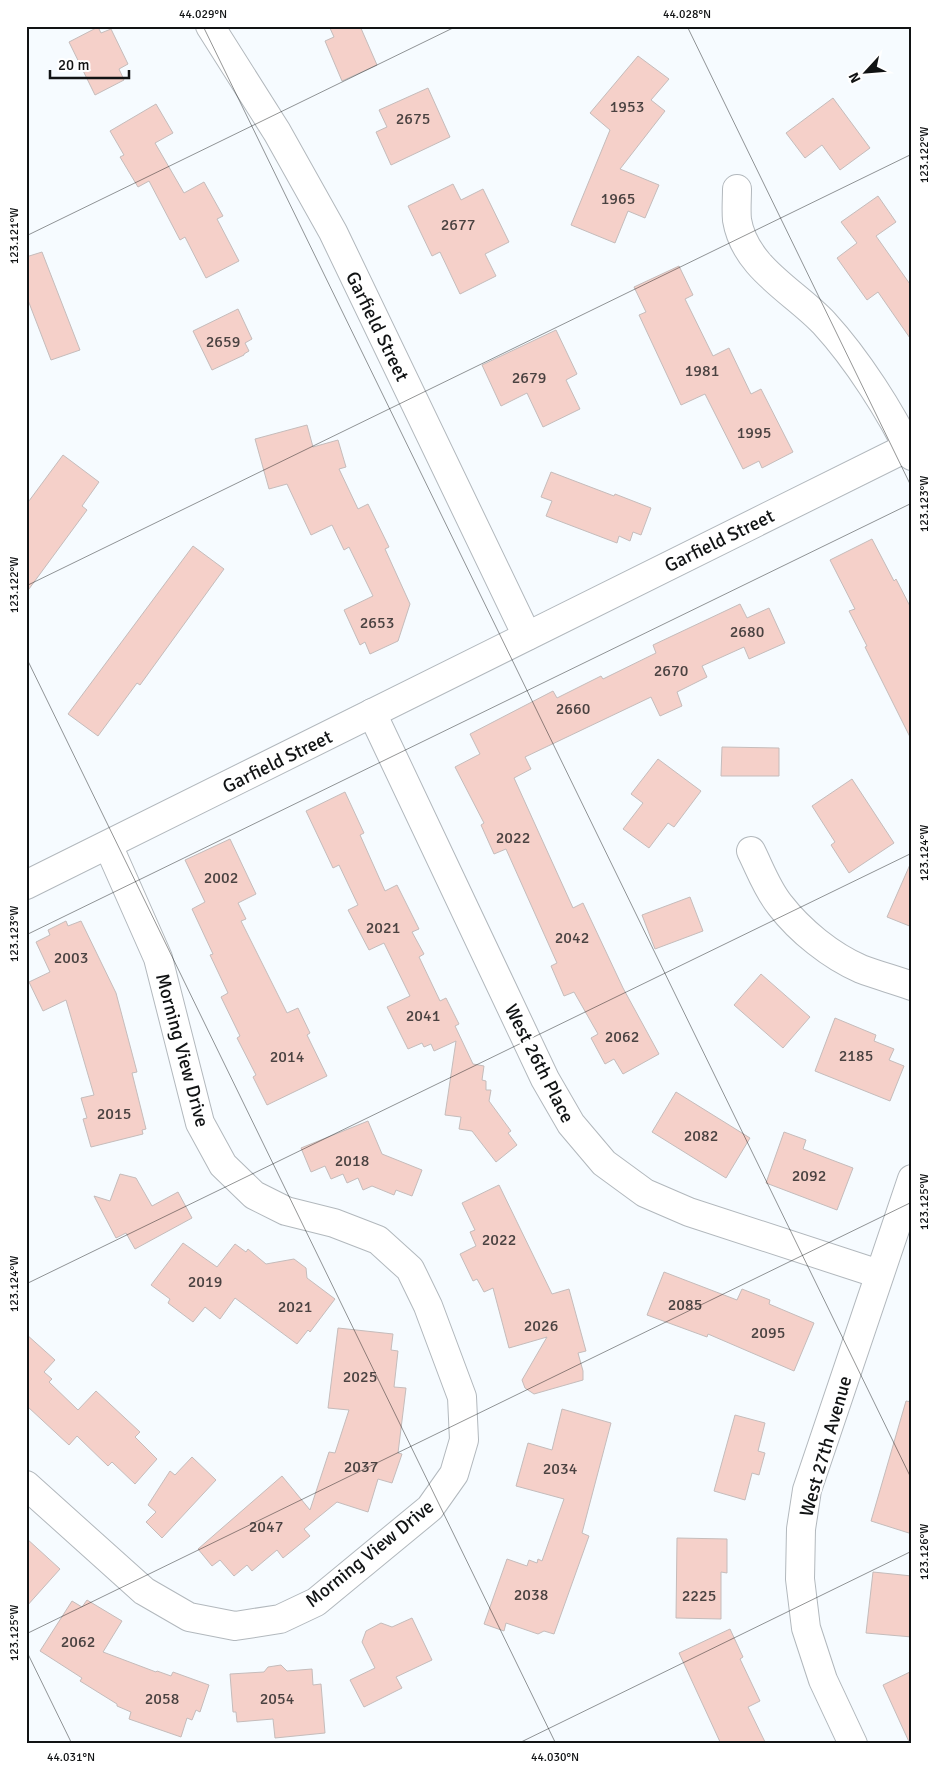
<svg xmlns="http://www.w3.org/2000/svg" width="938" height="1770" viewBox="0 0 938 1770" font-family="Signika,sans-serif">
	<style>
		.building { fill: #f5d0c9; stroke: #c5bcbb }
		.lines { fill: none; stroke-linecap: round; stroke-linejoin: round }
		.minor-casing { stroke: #b2b8bd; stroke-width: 30 }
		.minor { stroke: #fff; stroke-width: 28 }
		.ticks { fill: none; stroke: #111314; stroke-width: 1; stroke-opacity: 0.45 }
		.labels { text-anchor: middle; stroke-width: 4.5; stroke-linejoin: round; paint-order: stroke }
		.number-label { font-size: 16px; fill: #4a4241 }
		.street-label { font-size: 19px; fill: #111314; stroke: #fff }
		.neatline { fill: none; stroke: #111314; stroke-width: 2 }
		.ticks-label { font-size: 12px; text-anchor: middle; fill: #111314 }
	</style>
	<rect width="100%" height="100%" fill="#f6fbff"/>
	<g class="building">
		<path d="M329,26H360L377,65L342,81L325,41L334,37Z"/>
		<path d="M98,27L101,33L111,29L128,64L119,69L124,80L95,95L69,42Z"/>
		<path d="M638,56L669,79L651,100L665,111L620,169L659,185L645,218L628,211L615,243L571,225L610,130L590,113Z"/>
		<path d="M428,88L450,137L391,165L376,132L387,127L379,110Z"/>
		<path d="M833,98L870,148L840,170L822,145L805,158L786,133Z"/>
		<path d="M156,104L173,133L155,143L184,193L204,182L223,216L217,219L239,261L206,278L185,237L180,240L149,181L138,187L120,157L124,155L110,131Z"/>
		<path d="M453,184L461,200L483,189L509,242L485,254L496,276L460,294L440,252L432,256L408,206Z"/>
		<path d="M878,196L896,222L876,236L912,287V341L878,292L867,300L837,258L857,243L841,222Z"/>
		<path d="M42,252L80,350L51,360L26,295V257Z"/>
		<path d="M679,266L693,295L685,299L713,356L729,348L751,394L761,389L793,452L762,468L759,461L743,469L705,394L681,405L639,315L646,312L634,287Z"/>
		<path d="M238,309L252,339L245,343L249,351L244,354V355L212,370L193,331Z"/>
		<path d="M556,330L577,374L566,380L580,409L543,427L527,393L501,406L482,365Z"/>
		<path d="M307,425L313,447L338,440L346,467L339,469L358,509L368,504L389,547L385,549L410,604L398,641L370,654L365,642L360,645L344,610L373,596L349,547L344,550L332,525L311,535L287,484L269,489L255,439Z"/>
		<path d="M63,455L99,482L82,506L87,510L26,593V505Z"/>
		<path d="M551,472L614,496L615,494L651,508L641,535L633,532L630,541L619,536L617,543L546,516L552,501L541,497Z"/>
		<path d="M872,539L894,581L896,579L912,610V741L865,647L867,646L849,611L855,609L830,560Z"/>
		<path d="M193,546L224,569L140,685L137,683L98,736L68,714Z"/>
		<path d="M740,604L747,618L769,608L785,643L749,659L744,647L702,666L707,677L677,692L682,706L660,716L651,697L525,757L531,769L514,778L573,908L583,903L623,988L659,1054L623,1074L614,1059L605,1064L591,1038L598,1034L574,992L564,996L551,966L557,963L506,849L494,854L481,825L484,823L455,767L480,754L470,734L553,691L557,698L601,676L603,679L656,653L653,645Z"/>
		<path d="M722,747L779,748V776H721Z"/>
		<path d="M658,759L701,791L674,827L668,823L649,848L623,829L643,803L631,794Z"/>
		<path d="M852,779L894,843L849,873L831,845L835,842L812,806Z"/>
		<path d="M345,792L364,833L360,835L385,891L397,885L419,929L412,932L424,954L419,957L440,1001L446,998L459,1024L455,1026L473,1064L484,1066L482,1080L486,1081V1090H491L489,1101L511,1131L508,1133L517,1145L496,1162L472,1131L459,1129L461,1117L445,1115L456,1041L434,1051L431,1044L424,1047L422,1043L408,1049L387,1007L410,996L384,943L369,950L348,910L358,905L339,865L333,868L306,811Z"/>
		<path d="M230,839L256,894L238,903L246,919L241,921L287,1013L298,1008L310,1033L307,1035L327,1076L267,1105L253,1077L256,1075L237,1038L240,1036L221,997L228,993L210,955L213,954L192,909L205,902L185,860Z"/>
		<path d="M912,860V927L887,917Z"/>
		<path d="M690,897L703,931L655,949L642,915Z"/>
		<path d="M66,921L68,926L81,921L116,993L137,1072L132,1073L146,1129L142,1130L143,1134L91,1147L83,1119L87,1118L81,1098L94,1095L66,1000L43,1011L29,982L50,972L36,942L50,935L48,930Z"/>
		<path d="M761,974L810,1017L783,1048L734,1005Z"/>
		<path d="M835,1018L876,1035L874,1041L894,1049L889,1060L904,1066L890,1101L815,1071Z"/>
		<path d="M676,1092L750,1138L726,1178L652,1132Z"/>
		<path d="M368,1121L382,1154L422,1170L412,1196L396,1190L394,1195L372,1186L363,1190L358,1178L347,1183L343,1174L331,1179L325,1166L311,1172L301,1148Z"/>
		<path d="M784,1132L806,1140L803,1149L853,1168L837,1210L766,1183Z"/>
		<path d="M120,1174L136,1178L152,1206L178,1192L192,1218L135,1249L126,1233L116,1238L94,1196L110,1201Z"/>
		<path d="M499,1185L552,1294L569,1289L586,1351L578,1353L583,1371V1380L534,1394L525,1388L522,1380L547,1337L509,1348L493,1288L484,1292L477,1279L473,1281L460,1254L476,1246L470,1232L475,1230L462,1203Z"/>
		<path d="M183,1243L217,1267L235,1244L246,1252L248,1249L266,1264L294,1259L306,1268L307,1278L335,1299L310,1332L308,1330L297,1344L235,1298L220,1319L205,1307L193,1322L168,1303L170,1299L151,1285Z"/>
		<path d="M664,1272L737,1300L742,1289L770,1300L769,1304L814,1323L794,1371L708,1334L707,1337L647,1315Z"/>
		<path d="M338,1328L393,1334L391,1350L398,1351L394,1387L406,1388L398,1453L402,1454L392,1483L378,1479L368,1512L337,1502L304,1529L310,1536L283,1558L277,1550L252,1571L247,1565L234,1576L220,1560L212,1566L198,1549L282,1476L310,1510L329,1452L335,1453L349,1410L328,1408Z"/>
		<path d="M26,1334L55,1360L44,1372L52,1379L49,1382L78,1410L96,1391L140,1432L135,1437L157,1459L135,1484L112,1462L108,1466L77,1436L69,1445L28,1407L26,1408Z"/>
		<path d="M906,1401L912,1402V1534L871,1521Z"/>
		<path d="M562,1409L611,1423L582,1533L589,1536L554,1634L544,1631L538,1634L506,1623L504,1631L484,1624L507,1559L527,1566L529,1560L537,1563L538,1559L542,1561L564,1499L516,1486L528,1443L552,1450Z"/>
		<path d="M735,1415L765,1423L758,1451L765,1453L759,1475L752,1473L745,1500L714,1491Z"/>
		<path d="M192,1457L216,1480L162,1538L146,1522L156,1512L148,1505L170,1471L175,1475Z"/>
		<path d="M26,1538L60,1569L26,1607Z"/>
		<path d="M677,1538L727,1539V1573L721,1572V1619L676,1618Z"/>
		<path d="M873,1572L912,1576V1637L866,1633Z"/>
		<path d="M87,1600L122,1621L103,1652L156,1672L157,1671L171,1676L173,1672L209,1685L200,1712L196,1710L192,1720L187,1718L181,1737L129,1719L131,1712L117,1706V1704L80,1681L82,1678L40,1651L72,1601L82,1607Z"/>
		<path d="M412,1618L432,1660L396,1677L402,1688L364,1707L350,1680L375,1668L362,1642L366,1631L381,1623L392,1627Z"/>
		<path d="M730,1629L743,1657L740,1659L760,1701L748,1707L766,1744H721L679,1653Z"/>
		<path d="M281,1665L287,1671L312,1669L313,1685L321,1684L325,1733L275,1738L273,1719L237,1722L236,1712H233L230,1674L264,1672L268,1667Z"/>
		<path d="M912,1671V1744H910L883,1685Z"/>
	</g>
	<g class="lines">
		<defs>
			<g id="minor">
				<path d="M210,26L277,132L333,232L527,636"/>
				<path d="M737,189C737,199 736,210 737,220C745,268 794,291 824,323C857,359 891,412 912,456"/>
				<path d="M372,713L545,1079L571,1124L604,1163L645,1193L689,1212L879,1274"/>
				<path d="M751,851C760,869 767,889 780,905C800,931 831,956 861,969C877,975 895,980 912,986"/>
				<path d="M26,885L912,445"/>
				<path d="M26,1485L144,1591L189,1617L235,1626L280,1619L316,1602L430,1508L454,1474L464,1440L462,1397L428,1306L410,1269L378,1240L334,1223L286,1211L254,1195L223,1165L200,1123L158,958L108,845"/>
				<path d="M853,1744L823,1680L806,1628L800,1579L801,1529L807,1490L912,1179"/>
			</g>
		</defs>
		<use href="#minor" class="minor-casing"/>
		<use href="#minor" class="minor"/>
	</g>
	<path class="ticks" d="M203,26L912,1480M687,26L912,488M26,236L457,26M26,586L912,154M26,657L556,1744M26,935L912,503M26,1284L912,853M26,1634L912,1202M26,1650L72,1744M517,1744L912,1551"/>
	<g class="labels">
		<g class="number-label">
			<text x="627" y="112">1953</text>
			<text x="413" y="124">2675</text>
			<text x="618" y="204">1965</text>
			<text x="458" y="230">2677</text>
			<text x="223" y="347">2659</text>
			<text x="702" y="376">1981</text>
			<text x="529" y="383">2679</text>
			<text x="754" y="438">1995</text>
			<text x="377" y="628">2653</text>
			<text x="747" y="637">2680</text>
			<text x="671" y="676">2670</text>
			<text x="573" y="714">2660</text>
			<text x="513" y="843">2022</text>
			<text x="221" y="883">2002</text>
			<text x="383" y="933">2021</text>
			<text x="572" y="943">2042</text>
			<text x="71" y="963">2003</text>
			<text x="423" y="1021">2041</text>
			<text x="622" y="1042">2062</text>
			<text x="856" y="1061">2185</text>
			<text x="287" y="1062">2014</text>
			<text x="114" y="1119">2015</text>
			<text x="701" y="1141">2082</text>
			<text x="352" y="1166">2018</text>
			<text x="809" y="1181">2092</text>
			<text x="499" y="1245">2022</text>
			<text x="205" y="1287">2019</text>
			<text x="685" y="1310">2085</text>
			<text x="295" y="1312">2021</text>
			<text x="541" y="1331">2026</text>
			<text x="768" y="1338">2095</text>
			<text x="360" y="1382">2025</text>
			<text x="361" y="1472">2037</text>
			<text x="560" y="1474">2034</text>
			<text x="266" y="1532">2047</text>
			<text x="531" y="1600">2038</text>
			<text x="699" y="1601">2225</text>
			<text x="78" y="1647">2062</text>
			<text x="162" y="1704">2058</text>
			<text x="277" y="1704">2054</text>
		</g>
		<g class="street-label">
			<text transform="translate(378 326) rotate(64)" y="7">Garfield Street</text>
			<text transform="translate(719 540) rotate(-26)" y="7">Garfield Street</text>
			<text transform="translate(277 761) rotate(-26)" y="7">Garfield Street</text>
			<text transform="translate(183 1050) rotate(75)" y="7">Morning View Drive</text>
			<text transform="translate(540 1063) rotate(63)" y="7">West 26th Place</text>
			<text transform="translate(825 1446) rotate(-74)" y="7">West 27th Avenue</text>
			<text transform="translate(369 1553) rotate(-39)" y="7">Morning View Drive</text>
		</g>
	</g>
	<rect width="938" height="1770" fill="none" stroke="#ffffff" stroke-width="55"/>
	<g transform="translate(866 72) rotate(244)" stroke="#ffffff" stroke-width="4" paint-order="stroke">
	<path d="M0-4L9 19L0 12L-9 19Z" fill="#111314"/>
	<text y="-8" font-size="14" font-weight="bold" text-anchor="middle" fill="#111314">N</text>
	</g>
	<path d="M50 70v8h79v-8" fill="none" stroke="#111314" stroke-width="2.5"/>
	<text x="58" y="70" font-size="15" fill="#111314" stroke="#ffffff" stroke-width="4" paint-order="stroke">20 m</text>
	<rect x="28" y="28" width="882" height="1714" class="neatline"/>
	<g class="ticks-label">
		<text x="203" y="18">44.029°N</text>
		<text x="687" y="18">44.028°N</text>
		<text transform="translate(924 155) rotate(-90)" y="4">123.122°W</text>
		<text transform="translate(14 236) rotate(-90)" y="4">123.121°W</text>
		<text transform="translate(924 504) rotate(-90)" y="4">123.123°W</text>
		<text transform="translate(14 585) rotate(-90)" y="4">123.122°W</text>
		<text transform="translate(924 853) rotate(-90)" y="4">123.124°W</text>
		<text transform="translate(14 934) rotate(-90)" y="4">123.123°W</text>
		<text transform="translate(924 1202) rotate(-90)" y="4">123.125°W</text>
		<text transform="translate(14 1284) rotate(-90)" y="4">123.124°W</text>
		<text transform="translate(924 1552) rotate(-90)" y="4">123.126°W</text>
		<text transform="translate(14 1633) rotate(-90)" y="4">123.125°W</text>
		<text x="71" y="1761">44.031°N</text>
		<text x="555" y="1761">44.030°N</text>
	</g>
</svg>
